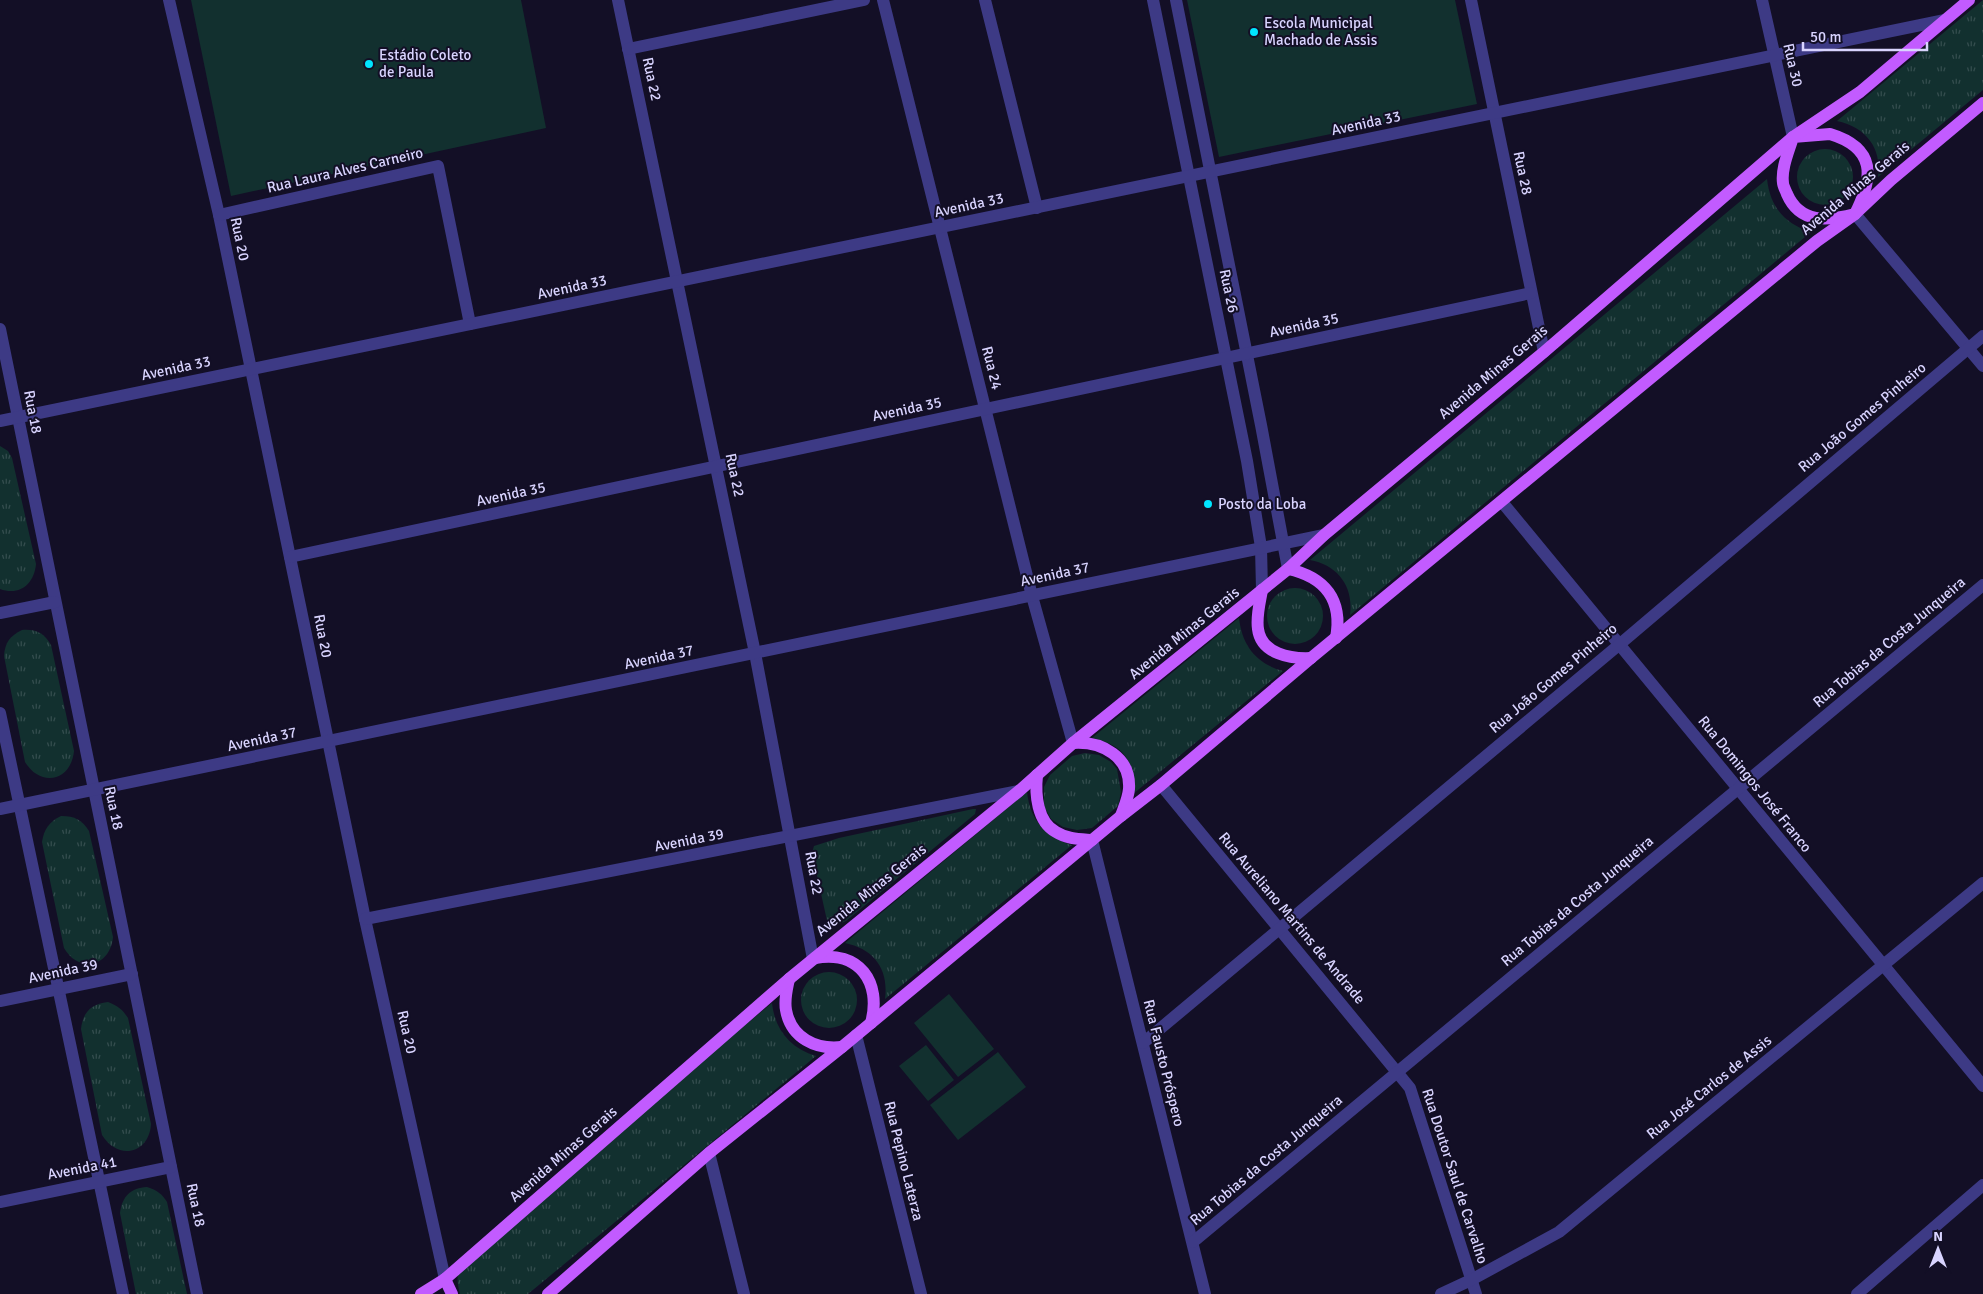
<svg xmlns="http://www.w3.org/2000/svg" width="1983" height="1294" viewBox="0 0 1983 1294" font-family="Signika,sans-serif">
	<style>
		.grass { fill: #12302f }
		.park { fill: url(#park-tufts) }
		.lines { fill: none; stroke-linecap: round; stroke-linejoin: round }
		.minor { stroke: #3d3a85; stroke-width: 12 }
		.major { stroke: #c25bff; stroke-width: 12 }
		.poi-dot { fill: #00e5ff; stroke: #130f26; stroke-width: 2 }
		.labels { text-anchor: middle; stroke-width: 4; stroke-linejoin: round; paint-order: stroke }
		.poi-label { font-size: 15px; fill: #d9d4ff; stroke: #130f26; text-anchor: start }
		.street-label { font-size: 15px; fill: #d9d4ff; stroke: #130f26 }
	</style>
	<defs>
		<pattern id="park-tufts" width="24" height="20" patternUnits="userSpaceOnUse" patternTransform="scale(1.25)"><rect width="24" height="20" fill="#12302f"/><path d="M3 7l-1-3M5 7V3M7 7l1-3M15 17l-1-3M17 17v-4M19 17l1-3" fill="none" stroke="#344d4e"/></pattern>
	</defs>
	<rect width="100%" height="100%" fill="#130f26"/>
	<g class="grass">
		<path d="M191,0H521L546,128L231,196Z"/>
		<path d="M1187,0H1455L1477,104L1219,157Z"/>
		<path d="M949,994L994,1049L958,1077L914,1023Z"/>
		<path d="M926,1045L954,1080L928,1101L899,1066Z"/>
		<path d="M998,1052L1026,1087L958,1140L930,1105Z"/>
	</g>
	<g class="park">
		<path d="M1983,0V90L1878,177C1882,148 1866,127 1837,121Z"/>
		<circle cx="1825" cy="177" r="28"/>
		<path d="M1767,179C1770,207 1785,224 1811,232L1350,615C1354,587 1338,565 1310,560Z"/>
		<path d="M0,446L8,451L12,458L36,564C34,584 20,596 0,589Z"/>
		<circle cx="1295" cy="616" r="28"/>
		<path d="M1239,618C1242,646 1257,664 1283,671L1133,794C1132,785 1133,774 1130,766C1126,749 1107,741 1092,738Z"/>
		<path d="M22,630C36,629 44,633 51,645L74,751C71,781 41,788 25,762L4,656C5,642 10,636 22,630Z"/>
		<path d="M1085,753L1099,755L1111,762L1117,769L1121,792L1118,806L1092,828L1077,830L1063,827L1051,819L1044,806V787L1050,775L1072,756Z"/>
		<path d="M1027,792C1030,820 1045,837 1072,845L885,999C889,969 874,949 845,943Z"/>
		<path d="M973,809H976L975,814L846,921L835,926L828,925L812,853L814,846L839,838Z"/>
		<path d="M61,816C75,816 82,820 89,831L113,937C110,967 79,974 64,948L42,842C44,829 49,822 61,816Z"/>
		<circle cx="829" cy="1000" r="28"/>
		<path d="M108,1002C118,1006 122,1009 128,1018L151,1124C149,1154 118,1161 102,1135L81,1029C83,1012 91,1004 108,1002Z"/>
		<path d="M772,1003C775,1030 790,1048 816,1056L528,1294H460C456,1280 457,1271 463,1258Z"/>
		<path d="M147,1187C157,1190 162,1194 167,1202L187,1294H136L120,1213C122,1196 131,1188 147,1187Z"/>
	</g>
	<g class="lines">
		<g class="minor">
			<path d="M169,0L219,215L365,919L445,1279"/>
			<path d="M618,0L755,653L813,959"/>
			<path d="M883,0L1032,596L1073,743"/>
			<path d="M985,0L1037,208"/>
			<path d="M1153,0L1247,461L1261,547L1262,590"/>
			<path d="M1176,0L1261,425L1288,569"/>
			<path d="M1471,0L1544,352"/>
			<path d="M1762,0L1793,137"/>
			<path d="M628,49L864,0"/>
			<path d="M1855,214L1983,366"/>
			<path d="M219,215L438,166L470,324"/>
			<path d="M0,329L197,1294"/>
			<path d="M0,421L1945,20"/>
			<path d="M1502,502L1983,1086"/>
			<path d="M290,557L1531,293"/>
			<path d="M0,613L55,602"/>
			<path d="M0,713L123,1294"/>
			<path d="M1161,785L1410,1088L1476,1294"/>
			<path d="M0,809L1324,535"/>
			<path d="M1092,840L1205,1294"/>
			<path d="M365,919L1019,791"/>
			<path d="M0,1001L132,974"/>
			<path d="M856,1035L921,1294"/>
			<path d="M1143,1043L1620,644L1983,336"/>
			<path d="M709,1153L744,1294"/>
			<path d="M0,1202L171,1167"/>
			<path d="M1193,1242L1983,585"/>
			<path d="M1441,1294L1471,1280L1559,1232L1983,883"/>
			<path d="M1857,1294L1983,1185"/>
		</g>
		<g class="major">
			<path d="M1830,134C1876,148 1874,177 1855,214C1828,221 1800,224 1787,194C1786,191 1783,186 1783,183C1781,168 1789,151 1793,137Z"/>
			<path d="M1288,569C1325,577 1343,600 1336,638"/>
			<path d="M1262,590C1260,602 1256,616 1258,629C1261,654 1291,659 1311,658"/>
			<path d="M1073,743C1102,741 1131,757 1129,789C1128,799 1124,807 1121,816"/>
			<path d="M1037,775C1035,794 1037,822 1056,832C1067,839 1080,839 1092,840"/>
			<path d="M815,958C859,950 882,982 871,1023"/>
			<path d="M789,979C787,989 784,999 786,1010C791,1038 816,1050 842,1047"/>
			<path d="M445,1279L452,1294"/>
			<path d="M421,1294L445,1279L789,979L1019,791L1073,743L1288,569L1324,535L1544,352L1793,137L1860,92L1969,0"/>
			<path d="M548,1294L709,1153L842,1047L1121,816L1161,785L1311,658L1817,241L1855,214L1891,180L1983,103"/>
		</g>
	</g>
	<g class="poi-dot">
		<circle cx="1254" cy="32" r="5"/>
		<circle cx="369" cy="64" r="5"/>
		<circle cx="1208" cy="504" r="5"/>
	</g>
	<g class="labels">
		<g class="poi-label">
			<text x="1264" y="28">Escola Municipal<tspan x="1264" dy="17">Machado de Assis</tspan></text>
			<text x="379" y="60">Estádio Coleto<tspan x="379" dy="17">de Paula</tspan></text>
			<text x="1218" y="509">Posto da Loba</text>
		</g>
		<g class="street-label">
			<text transform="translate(1793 65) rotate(77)" y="5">Rua 30</text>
			<text transform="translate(652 79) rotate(78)" y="5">Rua 22</text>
			<text transform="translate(1366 123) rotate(-12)" y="5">Avenida 33</text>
			<text transform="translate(345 170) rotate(-13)" y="5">Rua Laura Alves Carneiro</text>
			<text transform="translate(1523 173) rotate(78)" y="5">Rua 28</text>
			<text transform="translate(1855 188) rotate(-40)" y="5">Avenida Minas Gerais</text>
			<text transform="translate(969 205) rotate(-12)" y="5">Avenida 33</text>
			<text transform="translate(240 239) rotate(78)" y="5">Rua 20</text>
			<text transform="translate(572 287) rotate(-12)" y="5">Avenida 33</text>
			<text transform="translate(1229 291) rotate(78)" y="5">Rua 26</text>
			<text transform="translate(1304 325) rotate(-12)" y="5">Avenida 35</text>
			<text transform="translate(176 368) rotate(-12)" y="5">Avenida 33</text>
			<text transform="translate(992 368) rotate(76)" y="5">Rua 24</text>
			<text transform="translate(1493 372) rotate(-40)" y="5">Avenida Minas Gerais</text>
			<text transform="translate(907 409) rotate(-12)" y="5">Avenida 35</text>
			<text transform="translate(33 412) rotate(79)" y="5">Rua 18</text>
			<text transform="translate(1862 417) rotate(-40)" y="5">Rua João Gomes Pinheiro</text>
			<text transform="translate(735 475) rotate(78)" y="5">Rua 22</text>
			<text transform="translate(511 494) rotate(-12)" y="5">Avenida 35</text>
			<text transform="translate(1055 574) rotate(-12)" y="5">Avenida 37</text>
			<text transform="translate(1184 633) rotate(-39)" y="5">Avenida Minas Gerais</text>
			<text transform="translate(323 636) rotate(79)" y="5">Rua 20</text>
			<text transform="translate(1889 642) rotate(-40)" y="5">Rua Tobias da Costa Junqueira</text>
			<text transform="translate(659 657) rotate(-12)" y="5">Avenida 37</text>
			<text transform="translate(1553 678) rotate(-40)" y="5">Rua João Gomes Pinheiro</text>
			<text transform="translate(262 739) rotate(-12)" y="5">Avenida 37</text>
			<text transform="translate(1755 784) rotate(51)" y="5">Rua Domingos José Franco</text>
			<text transform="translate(114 808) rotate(78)" y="5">Rua 18</text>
			<text transform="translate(689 840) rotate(-11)" y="5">Avenida 39</text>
			<text transform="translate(814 873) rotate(80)" y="5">Rua 22</text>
			<text transform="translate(871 890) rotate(-39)" y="5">Avenida Minas Gerais</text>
			<text transform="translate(1577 901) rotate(-40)" y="5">Rua Tobias da Costa Junqueira</text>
			<text transform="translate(1292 918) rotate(50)" y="5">Rua Aureliano Martins de Andrade</text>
			<text transform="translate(63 971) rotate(-12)" y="5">Avenida 39</text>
			<text transform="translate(407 1032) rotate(77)" y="5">Rua 20</text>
			<text transform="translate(1164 1063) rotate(76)" y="5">Rua Fausto Próspero</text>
			<text transform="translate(1709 1087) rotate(-39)" y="5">Rua José Carlos de Assis</text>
			<text transform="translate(563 1154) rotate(-41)" y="5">Avenida Minas Gerais</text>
			<text transform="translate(1266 1160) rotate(-40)" y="5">Rua Tobias da Costa Junqueira</text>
			<text transform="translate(904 1161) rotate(76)" y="5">Rua Pepino Laterza</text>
			<text transform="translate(82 1168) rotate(-11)" y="5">Avenida 41</text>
			<text transform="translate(1455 1176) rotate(72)" y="5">Rua Doutor Saul de Carvalho</text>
			<text transform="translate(196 1205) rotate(78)" y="5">Rua 18</text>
		</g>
	</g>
	<g transform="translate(1938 1249)" stroke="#130f26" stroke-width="4" paint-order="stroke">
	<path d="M0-4L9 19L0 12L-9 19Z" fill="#d9d4ff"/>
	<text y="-8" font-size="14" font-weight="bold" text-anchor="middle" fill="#d9d4ff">N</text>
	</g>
	<path d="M1803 42v8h124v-8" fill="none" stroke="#d9d4ff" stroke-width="2.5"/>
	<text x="1810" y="42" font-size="15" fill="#d9d4ff" stroke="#130f26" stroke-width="4" paint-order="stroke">50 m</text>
</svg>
